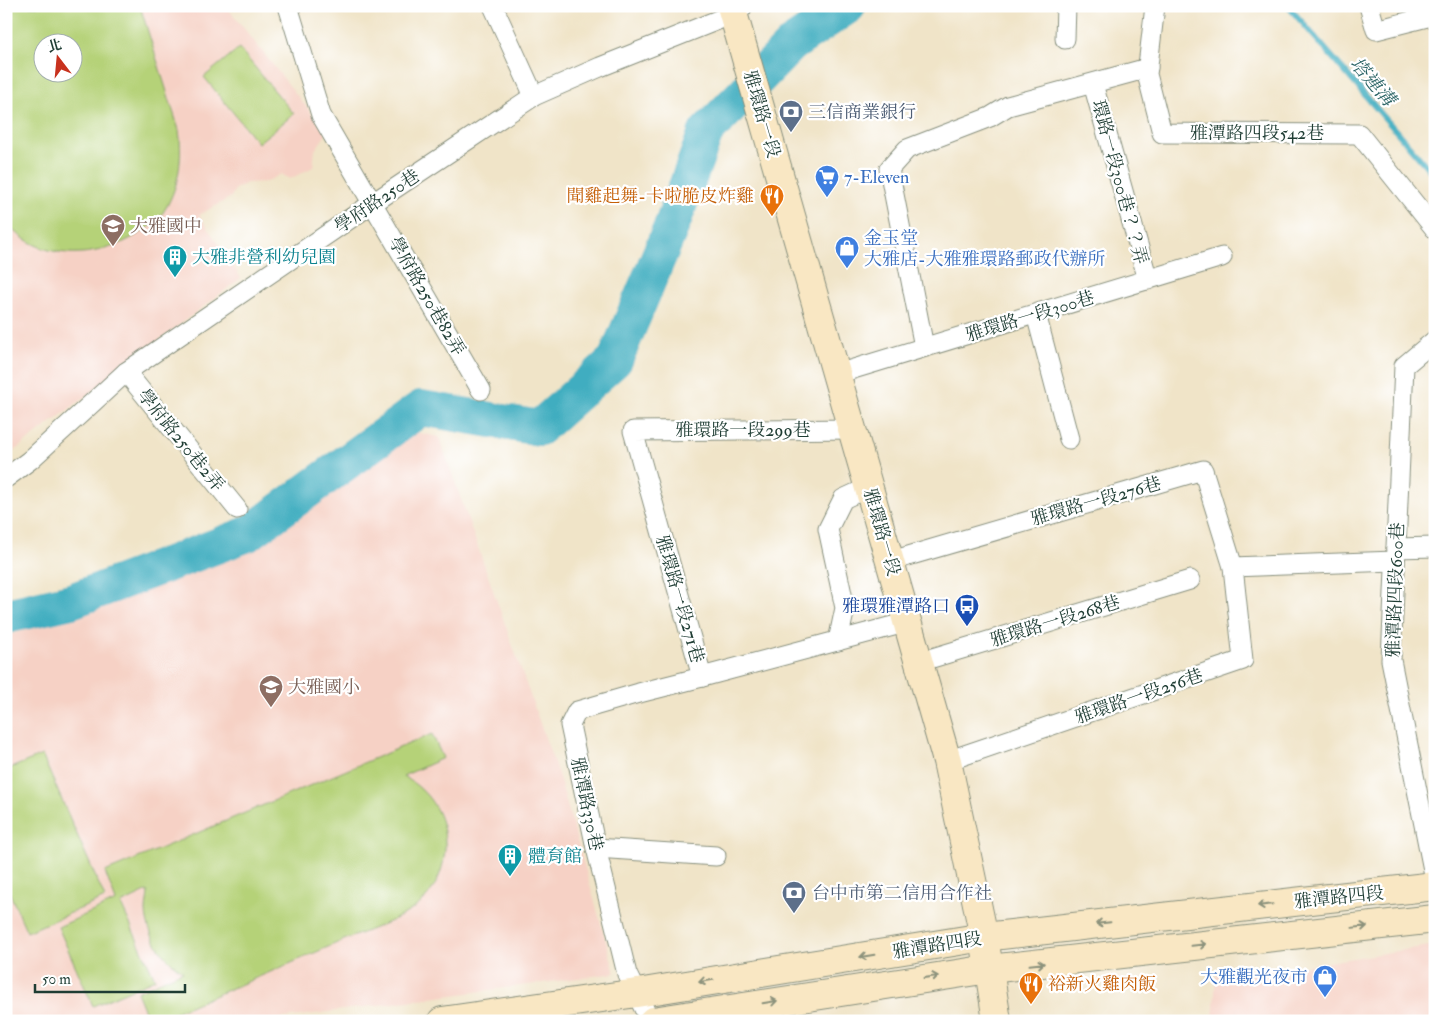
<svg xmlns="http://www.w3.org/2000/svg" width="1441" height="1027" viewBox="0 0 1441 1027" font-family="'IM FELL Double Pica','Noto Serif TC',serif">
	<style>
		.built { fill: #f6d1c5; fill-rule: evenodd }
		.green { fill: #b5d278; stroke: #6a8856; fill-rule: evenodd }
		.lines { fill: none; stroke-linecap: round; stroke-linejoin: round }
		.stream { stroke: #41adc0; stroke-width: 6 }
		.river { stroke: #41adc0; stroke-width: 36 }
		.street-casing { stroke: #88907e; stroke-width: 21 }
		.secondary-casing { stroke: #88907e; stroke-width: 30 }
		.street { stroke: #fff; stroke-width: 19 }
		.secondary { stroke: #f9e7c3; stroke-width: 28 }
		.oneway { stroke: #8c927c }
		.labels { text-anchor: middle; stroke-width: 4.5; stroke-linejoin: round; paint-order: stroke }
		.service-label { font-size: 18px; fill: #4e5e75; stroke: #fff; text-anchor: start }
		.street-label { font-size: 18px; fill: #1f3d34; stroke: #fff }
		.shop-label { font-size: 18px; fill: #366cbe; stroke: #fff; text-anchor: start }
		.food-label { font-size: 18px; fill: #c56008; stroke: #fff; text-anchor: end }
		.education-label { font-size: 18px; fill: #785e54; stroke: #fff; text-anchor: start }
		.culture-label { font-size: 18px; fill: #0d838f; stroke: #fff; text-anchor: start }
		.transit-label { font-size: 18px; fill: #164399; stroke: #fff; text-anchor: end }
		.water-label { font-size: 19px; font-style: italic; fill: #2b6465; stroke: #fff }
	</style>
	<rect width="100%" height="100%" fill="#fff"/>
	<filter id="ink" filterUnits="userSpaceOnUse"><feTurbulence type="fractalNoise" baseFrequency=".02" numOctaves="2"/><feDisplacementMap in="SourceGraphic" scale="10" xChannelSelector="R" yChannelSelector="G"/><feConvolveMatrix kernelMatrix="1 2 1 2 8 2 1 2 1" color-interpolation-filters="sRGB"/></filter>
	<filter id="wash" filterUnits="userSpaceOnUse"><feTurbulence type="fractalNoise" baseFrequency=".0096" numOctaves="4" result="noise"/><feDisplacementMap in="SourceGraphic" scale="20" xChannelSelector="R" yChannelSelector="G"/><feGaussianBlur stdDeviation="1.12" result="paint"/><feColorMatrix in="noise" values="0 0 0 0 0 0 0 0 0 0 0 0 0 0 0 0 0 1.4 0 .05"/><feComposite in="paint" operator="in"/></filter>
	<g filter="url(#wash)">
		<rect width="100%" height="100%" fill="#f0e4c8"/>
		<g class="built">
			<path d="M6,6H226L327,133L315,150L313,167L290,179L281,174L266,182L247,183L235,189L231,197L199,215L241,278L6,457ZM42,42H72V72H42Z"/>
			<path d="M410,431L439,437L560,780L615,973L262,1021H6V636L121,599L147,584L246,544L311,504Z"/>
			<path d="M1435,945V1021H1213L1216,975L1267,972Z"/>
		</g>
		<g class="green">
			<path d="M6,6H140L179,130C183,160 179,189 162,214C156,222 147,229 138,234C98,260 39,263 6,222ZM42,42H72V72H42Z"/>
			<path d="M239,48L294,114L258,143L204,77Z"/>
			<path d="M432,734L443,758L403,776C424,788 440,807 444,832C448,855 441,881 425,899C408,917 367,931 344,940C281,968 218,994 154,1021H149L137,992L183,971C163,959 147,935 146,911C146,905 148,897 148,891L121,904L155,979L93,1006L58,927L116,901L105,872Z"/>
			<path d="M42,755L105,898L27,932L6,885V770Z"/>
		</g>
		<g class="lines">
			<path class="stream" d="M1288,6L1435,176"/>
			<path class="river" d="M6,616L71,601L248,534L421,408L539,428L615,360L672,225L706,132L792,44L848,6"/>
		</g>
	</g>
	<g filter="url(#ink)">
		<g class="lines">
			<defs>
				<g id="street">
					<path d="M288,6L321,115L481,390"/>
					<path d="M493,6L534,96"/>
					<path d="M1155,6L1147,74L1162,133L1359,134L1435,229"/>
					<path d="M1369,6L1376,30L1435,15"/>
					<path d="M1065,39L1066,6"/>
					<path d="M1093,84L1148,280"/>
					<path d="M1036,314L1069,439"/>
					<path d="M1435,340L1404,366L1391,660L1435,880"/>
					<path d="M924,347L889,169L907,149L990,117L1008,106L1148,68"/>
					<path d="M126,372L237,509"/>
					<path d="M837,374L1222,257"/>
					<path d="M853,429L633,431L702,677L908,622"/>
					<path d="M6,478L30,460L126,372L373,203L534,96L600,67L733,14L742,8"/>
					<path d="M1396,548L1435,547"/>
					<path d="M891,561L1203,470L1233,567L1243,660L947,761"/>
					<path d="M1233,567L1395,561"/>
					<path d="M838,641L845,608L828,529L843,499L869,487"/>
					<path d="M919,662L1190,580"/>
					<path d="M596,848L716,856"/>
					<path d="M650,1021L627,974L596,848L570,725L577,711L639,693L702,677"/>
				</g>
				<g id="secondary">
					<path d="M731,6L947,761L984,937L997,1021"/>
					<path d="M442,1021L637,993L984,937L1435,886"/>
					<path d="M653,1021L989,969L1435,919"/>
				</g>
			</defs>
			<use href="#street" class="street-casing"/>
			<use href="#secondary" class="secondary-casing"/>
			<use href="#street" class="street"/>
			<use href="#secondary" class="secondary"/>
		</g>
		<defs><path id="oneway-shaft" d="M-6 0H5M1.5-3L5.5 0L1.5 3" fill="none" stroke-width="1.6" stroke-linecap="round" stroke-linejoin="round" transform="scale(1.25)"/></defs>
		<g class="oneway">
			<use href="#oneway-shaft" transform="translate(1265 905) rotate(174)"/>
			<use href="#oneway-shaft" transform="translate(1103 923) rotate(174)"/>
			<use href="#oneway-shaft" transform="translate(1360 927) rotate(-6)"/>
			<use href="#oneway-shaft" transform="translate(1199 945) rotate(-6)"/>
			<use href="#oneway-shaft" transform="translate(867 956) rotate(171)"/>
			<use href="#oneway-shaft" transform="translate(1037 964) rotate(-6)"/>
			<use href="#oneway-shaft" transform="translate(931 977) rotate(-8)"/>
			<use href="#oneway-shaft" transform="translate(706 981) rotate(171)"/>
			<use href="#oneway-shaft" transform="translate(770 1002) rotate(-9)"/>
		</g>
	</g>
	<defs>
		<symbol id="bank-pin" viewBox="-11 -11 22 30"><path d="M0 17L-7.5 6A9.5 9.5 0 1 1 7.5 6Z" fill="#5c6f8a" stroke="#fff"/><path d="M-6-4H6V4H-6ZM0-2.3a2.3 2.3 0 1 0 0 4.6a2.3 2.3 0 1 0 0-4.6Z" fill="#fff"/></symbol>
		<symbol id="supermarket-pin" viewBox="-11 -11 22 30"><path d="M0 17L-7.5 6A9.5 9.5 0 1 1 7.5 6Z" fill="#3f7fe0" stroke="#fff"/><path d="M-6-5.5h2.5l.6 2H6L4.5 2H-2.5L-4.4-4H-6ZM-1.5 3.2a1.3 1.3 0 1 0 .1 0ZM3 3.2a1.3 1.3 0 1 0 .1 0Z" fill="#fff"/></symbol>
		<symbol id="restaurant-pin" viewBox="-11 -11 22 30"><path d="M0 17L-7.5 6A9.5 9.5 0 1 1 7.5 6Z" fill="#e8710a" stroke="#fff"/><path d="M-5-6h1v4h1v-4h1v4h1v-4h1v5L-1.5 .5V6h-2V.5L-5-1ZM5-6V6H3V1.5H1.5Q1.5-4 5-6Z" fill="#fff"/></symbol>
		<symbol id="school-pin" viewBox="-11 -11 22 30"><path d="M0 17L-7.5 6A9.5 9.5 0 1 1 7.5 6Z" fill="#8d6e63" stroke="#fff"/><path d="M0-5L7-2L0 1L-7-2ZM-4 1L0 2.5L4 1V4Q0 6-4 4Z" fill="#fff"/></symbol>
		<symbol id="shop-pin" viewBox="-11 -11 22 30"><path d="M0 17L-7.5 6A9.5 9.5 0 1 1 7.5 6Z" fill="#3f7fe0" stroke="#fff"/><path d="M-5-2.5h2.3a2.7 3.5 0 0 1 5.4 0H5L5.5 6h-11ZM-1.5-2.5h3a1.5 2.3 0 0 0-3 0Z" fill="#fff"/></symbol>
		<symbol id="building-pin" viewBox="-11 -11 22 30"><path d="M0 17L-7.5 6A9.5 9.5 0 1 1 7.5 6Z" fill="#0f9aa8" stroke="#fff"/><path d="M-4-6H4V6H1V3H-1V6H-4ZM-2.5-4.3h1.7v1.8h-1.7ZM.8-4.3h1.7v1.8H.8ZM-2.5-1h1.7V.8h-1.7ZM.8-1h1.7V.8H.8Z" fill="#fff"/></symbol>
		<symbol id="bus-pin" viewBox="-11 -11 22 30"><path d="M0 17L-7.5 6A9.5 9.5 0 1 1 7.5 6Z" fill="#1a4fb4" stroke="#fff"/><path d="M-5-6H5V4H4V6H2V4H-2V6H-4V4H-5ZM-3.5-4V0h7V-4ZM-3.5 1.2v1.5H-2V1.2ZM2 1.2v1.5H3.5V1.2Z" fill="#fff"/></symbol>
	</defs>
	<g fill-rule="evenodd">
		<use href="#bank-pin" x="777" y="98" width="28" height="38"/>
		<use href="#supermarket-pin" x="813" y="163" width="28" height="38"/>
		<use href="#restaurant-pin" x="758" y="182" width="28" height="38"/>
		<use href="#school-pin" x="99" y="212" width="28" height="38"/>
		<use href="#shop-pin" x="833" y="234" width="28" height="38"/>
		<use href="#building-pin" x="161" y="243" width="28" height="38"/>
		<use href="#bus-pin" x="953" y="592" width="28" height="38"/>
		<use href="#school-pin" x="257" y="673" width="28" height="38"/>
		<use href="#building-pin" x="496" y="842" width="28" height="38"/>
		<use href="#bank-pin" x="780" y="879" width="28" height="38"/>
		<use href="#shop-pin" x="1311" y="963" width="28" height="38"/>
		<use href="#restaurant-pin" x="1017" y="970" width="28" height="38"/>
	</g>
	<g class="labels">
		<g class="service-label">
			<text x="808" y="118">三信商業銀行</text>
			<text x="812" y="899">台中市第二信用合作社</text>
		</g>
		<g class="street-label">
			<text transform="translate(762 114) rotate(74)" y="6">雅環路一段</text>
			<text x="1257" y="139">雅潭路四段542巷</text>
			<text transform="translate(1120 182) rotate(75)" y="6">環路一段300巷？？弄</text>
			<text transform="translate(377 201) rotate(-34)" y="6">學府路250巷</text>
			<text transform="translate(427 296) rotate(60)" y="6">學府路250巷82弄</text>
			<text transform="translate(1030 316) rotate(-17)" y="6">雅環路一段300巷</text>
			<text x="743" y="436">雅環路一段299巷</text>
			<text transform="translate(181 440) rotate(51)" y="6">學府路250巷2弄</text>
			<text transform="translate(1096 501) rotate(-16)" y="6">雅環路一段276巷</text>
			<text transform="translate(882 532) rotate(74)" y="6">雅環路一段</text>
			<text transform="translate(1395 590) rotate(-88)" y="6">雅潭路四段600巷</text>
			<text transform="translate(680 599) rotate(74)" y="6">雅環路一段271巷</text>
			<text transform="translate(1055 621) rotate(-17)" y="6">雅環路一段268巷</text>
			<text transform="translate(1139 696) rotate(-19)" y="6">雅環路一段256巷</text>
			<text transform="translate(587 804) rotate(78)" y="6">雅潭路330巷</text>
			<text transform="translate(1339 897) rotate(-6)" y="6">雅潭路四段</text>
			<text transform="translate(937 945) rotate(-9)" y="6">雅潭路四段</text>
		</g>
		<g class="shop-label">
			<text x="844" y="183">7-Eleven</text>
			<text x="864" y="244">金玉堂<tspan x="864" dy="21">大雅店-大雅雅環路郵政代辦所</tspan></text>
			<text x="1308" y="983" text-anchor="end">大雅觀光夜市</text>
		</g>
		<g class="food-label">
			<text x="754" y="202">聞雞起舞-卡啦脆皮炸雞</text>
			<text x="1048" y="990" text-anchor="start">裕新火雞肉飯</text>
		</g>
		<g class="education-label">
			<text x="130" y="232">大雅國中</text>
			<text x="288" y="693">大雅國小</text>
		</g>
		<g class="culture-label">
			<text x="192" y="263">大雅非營利幼兒園</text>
			<text x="528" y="862">體育館</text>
		</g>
		<g class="transit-label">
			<text x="950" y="612">雅環雅潭路口</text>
		</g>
		<g class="water-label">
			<text transform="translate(1373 81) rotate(49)" y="7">塔連溝</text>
		</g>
	</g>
	<rect width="1441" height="1027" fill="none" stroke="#fff" stroke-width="25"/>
	<g transform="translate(58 58) rotate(344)"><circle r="24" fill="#ffffff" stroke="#a5b1ae"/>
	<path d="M0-4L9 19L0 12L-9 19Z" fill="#c8321e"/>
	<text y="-8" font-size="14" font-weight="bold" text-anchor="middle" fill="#1f3d34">北</text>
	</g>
	<path d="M35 984v8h150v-8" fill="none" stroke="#1f3d34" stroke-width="2.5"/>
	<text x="42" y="984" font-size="15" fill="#1f3d34" stroke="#ffffff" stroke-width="4" paint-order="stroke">50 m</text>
</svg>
